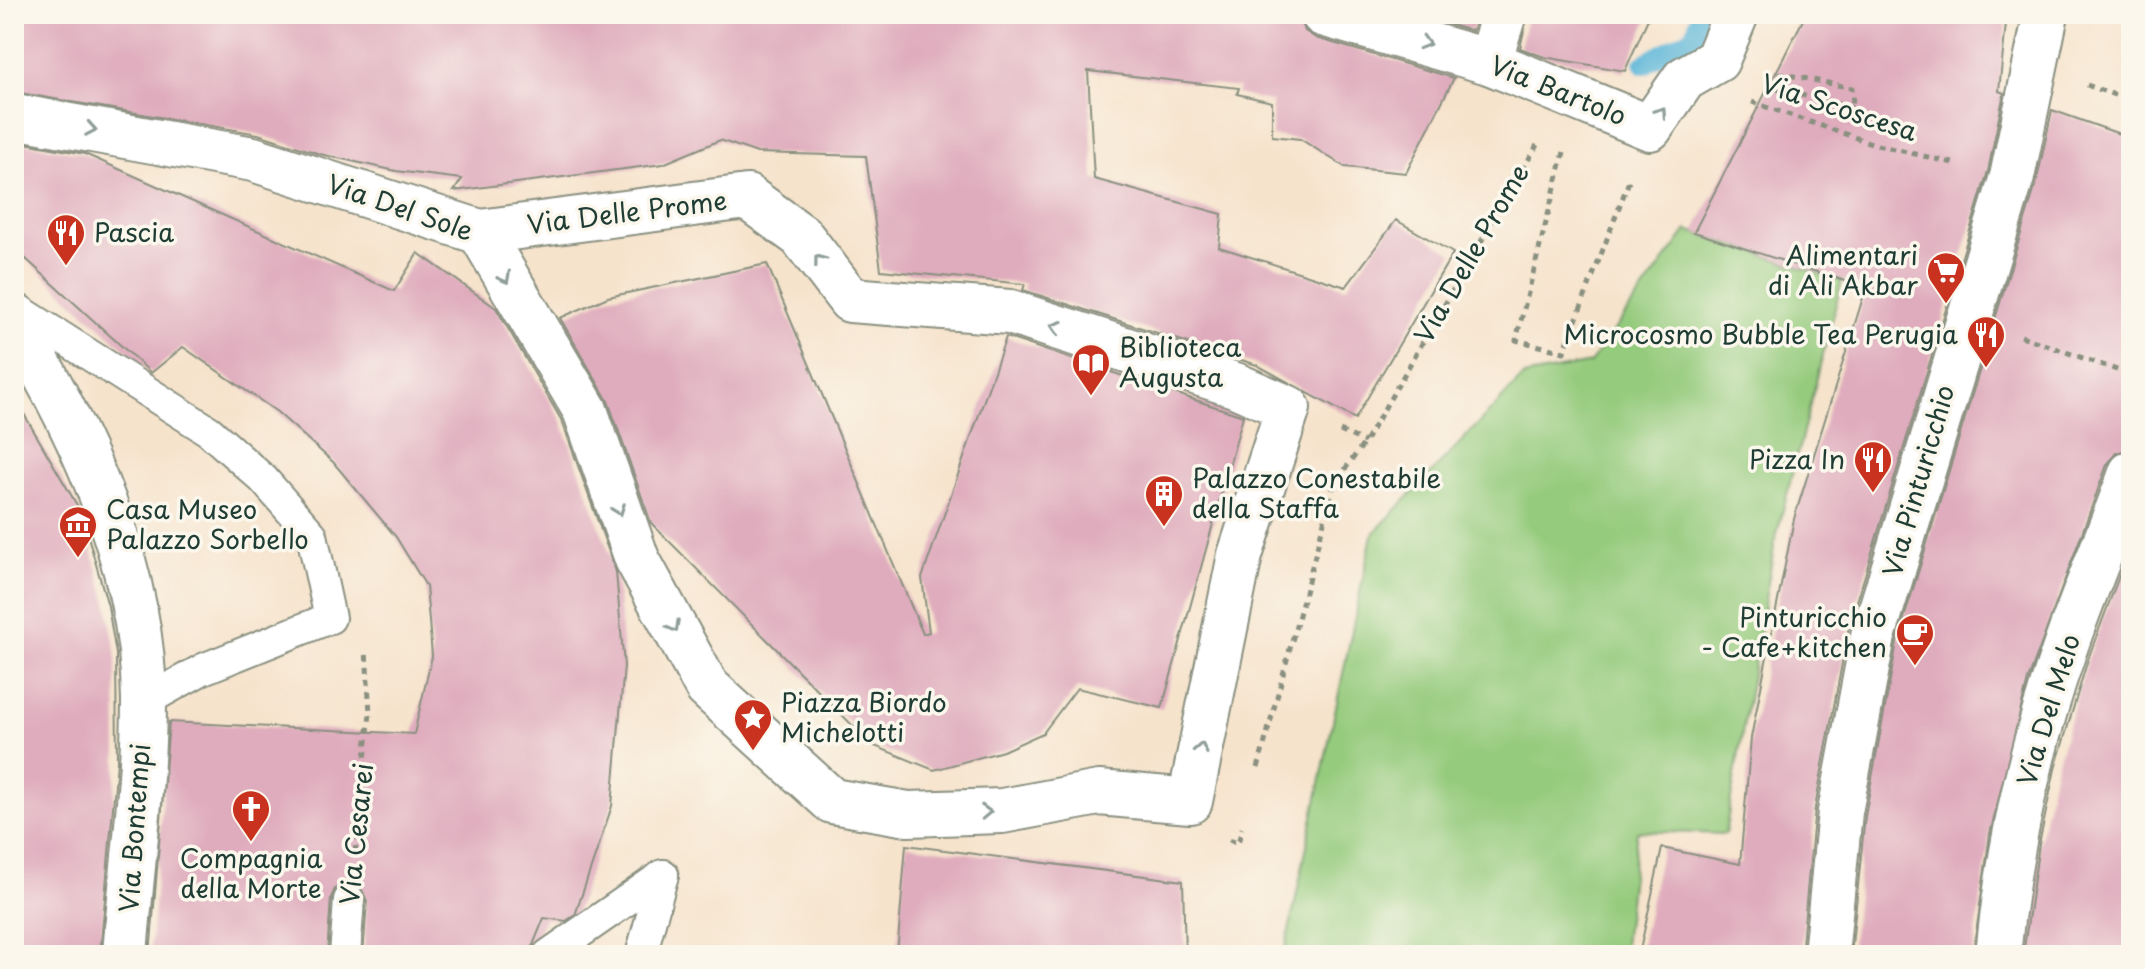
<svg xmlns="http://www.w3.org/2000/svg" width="2145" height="969" viewBox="0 0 2145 969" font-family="'Playpen Sans',sans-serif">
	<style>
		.green { fill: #95cb7d; stroke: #5a8458; stroke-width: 2 }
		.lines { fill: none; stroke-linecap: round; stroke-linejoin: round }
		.stream { stroke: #5ab5d8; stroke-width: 20 }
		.building { fill: #dfacbd }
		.service-casing { stroke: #8a9080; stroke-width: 34 }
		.minor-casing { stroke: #8a9080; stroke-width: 48 }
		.path { stroke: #8a9080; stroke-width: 5; stroke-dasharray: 6 6; stroke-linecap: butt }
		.service { stroke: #fff; stroke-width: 30 }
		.minor { stroke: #fff; stroke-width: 44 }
		.oneway { stroke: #8f9e9a }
		.labels { text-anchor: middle; stroke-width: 7; stroke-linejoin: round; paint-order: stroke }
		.street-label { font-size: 26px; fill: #1f3d34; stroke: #fbf7ec }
		.poi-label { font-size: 26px; fill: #1f3d34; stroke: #fbf7ec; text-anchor: start }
	</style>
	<rect width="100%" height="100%" fill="#fbf7ec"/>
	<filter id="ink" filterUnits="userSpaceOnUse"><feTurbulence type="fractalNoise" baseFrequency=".0125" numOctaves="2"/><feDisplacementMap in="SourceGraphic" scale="16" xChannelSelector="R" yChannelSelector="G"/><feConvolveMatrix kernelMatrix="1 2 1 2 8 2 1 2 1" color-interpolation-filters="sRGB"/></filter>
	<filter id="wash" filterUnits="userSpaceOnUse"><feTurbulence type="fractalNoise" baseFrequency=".006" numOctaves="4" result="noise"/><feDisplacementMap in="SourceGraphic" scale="32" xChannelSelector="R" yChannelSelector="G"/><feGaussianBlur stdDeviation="1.8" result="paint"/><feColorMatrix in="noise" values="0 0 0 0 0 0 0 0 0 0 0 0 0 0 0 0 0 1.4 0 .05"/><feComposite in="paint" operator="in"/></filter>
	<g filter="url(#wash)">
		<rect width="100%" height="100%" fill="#f6e3cc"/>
		<path class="green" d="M1687,230L1842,281L1775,541L1725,834L1637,831L1623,955H1284L1372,535L1524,376L1590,363Z"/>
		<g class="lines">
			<path class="stream" d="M1644,64L1695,36L1701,14"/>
		</g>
		<g id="blocks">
			<g class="building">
				<path d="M14,14H1299L1305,31L1316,38L1454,78L1406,173L1345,167L1300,139L1272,136V102L1237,94L1239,88L1088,71L1094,179L1222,214L1219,247L1346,287L1396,220L1453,253L1355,419L1257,365L1023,290L1025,284L881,270L866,156L757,153L720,140L663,164L454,191L462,179L396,171L320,154L258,134L14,92Z"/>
				<path d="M1413,14H1478L1472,31Z"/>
				<path d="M1528,14H1650L1625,71L1544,57L1520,48Z"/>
				<path d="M1806,14H2007L1999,91L2004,93L1988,171L1848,631L1815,808L1801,955H1639L1662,848L1740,864L1751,738L1794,519L1866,288L1694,232Z"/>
				<path d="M2052,110L2131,138V449L2116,453L2107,465L2028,680L1990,834L1973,955H1851L1865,816L1897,642L2036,184Z"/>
				<path d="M14,141L85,154L394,291L418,253L496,308L562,421L616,572L624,666L612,806L575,915L566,921L544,918L529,955H363L367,901L360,886L350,882L335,889L331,898L327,955H150L169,722L414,734L432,656L426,586L396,537L333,462L277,412L183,347L151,373L14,248Z"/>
				<path d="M767,264L923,634L929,632L922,578L1006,337L1243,416L1162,708L1077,688L1043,733L1003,751L934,770L872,745L651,523L608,401L560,318L608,297Z"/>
				<path d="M14,397L81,512L108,606L116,654L117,762L100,955H14Z"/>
				<path d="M2131,544V955H2023L2039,844L2055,769L2088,659Z"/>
				<path d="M906,845L1183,881L1185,955H897Z"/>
			</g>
		</g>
	</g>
	<g filter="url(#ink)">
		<use href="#blocks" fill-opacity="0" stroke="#8a9080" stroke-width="2"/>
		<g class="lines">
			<defs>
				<g id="service">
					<path d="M14,307L209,431L263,479L312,535L330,618L203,669L144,702"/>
					<path d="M345,955L349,900"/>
					<path d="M548,955L663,875"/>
					<path d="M641,955L663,875"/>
				</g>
				<g id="minor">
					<path d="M1323,14L1489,62L1650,128L1684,79L1717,60L1736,14"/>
					<path d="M1489,62L1504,14"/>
					<path d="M14,116L253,159L480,232L585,410L637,559L707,687L832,801L908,814L1002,811L1099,793L1190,801L1240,555L1288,408L1235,385L1010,312L850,300L801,236L747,197L480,232"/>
					<path d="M14,322C83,434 143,567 144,701C144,783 131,873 125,955"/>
					<path d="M1826,955L1840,812L1873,636L2012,177L2046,14"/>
					<path d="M1998,955C2008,852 2030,749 2064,651C2084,591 2110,533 2131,473"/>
				</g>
			</defs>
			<use href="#service" class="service-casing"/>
			<use href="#minor" class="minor-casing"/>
			<g class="path">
				<path d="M2087,85L2131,101"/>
				<path d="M1765,86L1853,108L1852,88L1774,72"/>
				<path d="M1752,102L1877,145L1957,164"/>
				<path d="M1564,152L1516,340L1564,352L1629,181"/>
				<path d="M2021,336L2131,375"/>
				<path d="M1340,431L1365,442"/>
				<path d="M1258,768L1334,484L1365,442L1537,145"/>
				<path d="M1229,840L1238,843L1242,828"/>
				<path d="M355,852L370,713L366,651"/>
			</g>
			<use href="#service" class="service"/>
			<use href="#minor" class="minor"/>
		</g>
		<defs><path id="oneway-chevron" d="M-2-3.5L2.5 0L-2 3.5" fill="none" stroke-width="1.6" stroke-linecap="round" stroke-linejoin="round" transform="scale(2)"/></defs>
		<g class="oneway">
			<use href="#oneway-chevron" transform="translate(1425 43) rotate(16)"/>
			<use href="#oneway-chevron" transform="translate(1661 112) rotate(-55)"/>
			<use href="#oneway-chevron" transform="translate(91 129) rotate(10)"/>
			<use href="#oneway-chevron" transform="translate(819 260) rotate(-127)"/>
			<use href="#oneway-chevron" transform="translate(505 278) rotate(62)"/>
			<use href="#oneway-chevron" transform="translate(1056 327) rotate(-162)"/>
			<use href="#oneway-chevron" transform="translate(619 510) rotate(70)"/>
			<use href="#oneway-chevron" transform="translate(674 627) rotate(61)"/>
			<use href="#oneway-chevron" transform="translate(1201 748) rotate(-78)"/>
			<use href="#oneway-chevron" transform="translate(986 812) rotate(-2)"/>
		</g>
	</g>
	<defs>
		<symbol id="restaurant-pin" viewBox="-11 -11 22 30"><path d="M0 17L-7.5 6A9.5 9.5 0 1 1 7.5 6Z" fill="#c8321e" stroke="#fbf7ec"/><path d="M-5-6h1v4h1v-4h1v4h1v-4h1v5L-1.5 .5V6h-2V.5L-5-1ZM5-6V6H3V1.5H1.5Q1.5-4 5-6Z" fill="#fff"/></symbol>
		<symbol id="supermarket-pin" viewBox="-11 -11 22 30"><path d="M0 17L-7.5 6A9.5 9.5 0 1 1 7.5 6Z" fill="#c8321e" stroke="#fbf7ec"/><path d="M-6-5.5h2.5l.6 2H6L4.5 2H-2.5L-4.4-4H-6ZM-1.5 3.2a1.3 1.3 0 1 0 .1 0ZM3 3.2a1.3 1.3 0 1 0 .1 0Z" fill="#fff"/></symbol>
		<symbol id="library-pin" viewBox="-11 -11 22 30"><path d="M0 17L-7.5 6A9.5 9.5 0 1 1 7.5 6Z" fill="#c8321e" stroke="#fbf7ec"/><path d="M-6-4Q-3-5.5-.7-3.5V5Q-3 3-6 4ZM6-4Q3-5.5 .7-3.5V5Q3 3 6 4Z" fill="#fff"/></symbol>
		<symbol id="building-pin" viewBox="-11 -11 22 30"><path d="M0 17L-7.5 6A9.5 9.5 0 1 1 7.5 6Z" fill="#c8321e" stroke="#fbf7ec"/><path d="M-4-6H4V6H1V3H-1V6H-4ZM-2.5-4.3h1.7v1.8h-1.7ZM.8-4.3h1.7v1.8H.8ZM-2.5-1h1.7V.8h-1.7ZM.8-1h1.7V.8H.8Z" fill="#fff"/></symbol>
		<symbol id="museum-pin" viewBox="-11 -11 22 30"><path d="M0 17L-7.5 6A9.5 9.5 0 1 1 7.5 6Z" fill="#c8321e" stroke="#fbf7ec"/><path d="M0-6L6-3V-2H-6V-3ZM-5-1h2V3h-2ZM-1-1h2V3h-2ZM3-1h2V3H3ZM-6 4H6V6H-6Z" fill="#fff"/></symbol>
		<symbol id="cafe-pin" viewBox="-11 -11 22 30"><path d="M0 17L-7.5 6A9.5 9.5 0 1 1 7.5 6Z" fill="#c8321e" stroke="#fbf7ec"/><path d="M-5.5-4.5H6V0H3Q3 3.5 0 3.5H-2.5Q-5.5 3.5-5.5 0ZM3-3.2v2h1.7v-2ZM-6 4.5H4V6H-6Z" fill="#fff"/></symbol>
		<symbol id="sight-pin" viewBox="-11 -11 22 30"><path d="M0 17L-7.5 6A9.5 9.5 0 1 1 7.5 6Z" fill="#c8321e" stroke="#fbf7ec"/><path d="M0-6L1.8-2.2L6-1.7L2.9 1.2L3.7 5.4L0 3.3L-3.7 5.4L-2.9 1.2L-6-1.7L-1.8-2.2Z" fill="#fff"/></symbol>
		<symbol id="church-pin" viewBox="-11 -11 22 30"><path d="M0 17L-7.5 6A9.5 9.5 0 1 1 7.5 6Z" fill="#c8321e" stroke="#fbf7ec"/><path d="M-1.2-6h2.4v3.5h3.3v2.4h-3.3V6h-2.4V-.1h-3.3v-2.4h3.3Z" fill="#fff"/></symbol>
	</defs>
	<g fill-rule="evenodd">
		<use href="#restaurant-pin" x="44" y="211" width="44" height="60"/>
		<use href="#supermarket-pin" x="1924" y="249" width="44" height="60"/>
		<use href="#restaurant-pin" x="1964" y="313" width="44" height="60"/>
		<use href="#library-pin" x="1069" y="341" width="44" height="60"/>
		<use href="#restaurant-pin" x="1851" y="438" width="44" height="60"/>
		<use href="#building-pin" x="1142" y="472" width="44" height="60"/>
		<use href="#museum-pin" x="56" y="503" width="44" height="60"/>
		<use href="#cafe-pin" x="1893" y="611" width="44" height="60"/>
		<use href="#sight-pin" x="731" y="696" width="44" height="60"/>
		<use href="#church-pin" x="229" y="787" width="44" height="60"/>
	</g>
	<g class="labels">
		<g class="street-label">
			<text transform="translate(1558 91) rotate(22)" y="9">Via Bartolo</text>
			<text transform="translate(1839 108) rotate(18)" y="9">Via Scoscesa</text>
			<text transform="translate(400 208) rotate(19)" y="9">Via Del Sole</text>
			<text transform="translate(627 213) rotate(-7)" y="9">Via Delle Prome</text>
			<text transform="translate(1472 254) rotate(-60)" y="9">Via Delle Prome</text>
			<text transform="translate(1919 481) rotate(-74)" y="9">Via Pinturicchio</text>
			<text transform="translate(2049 710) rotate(-73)" y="9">Via Del Melo</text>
			<text transform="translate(135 828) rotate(-86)" y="9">Via Bontempi</text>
			<text transform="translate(357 834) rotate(-84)" y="9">Via Cesarei</text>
		</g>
		<g class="poi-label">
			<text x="94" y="242">Pascia</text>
			<text x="1918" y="265" text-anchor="end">Alimentari<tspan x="1918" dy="30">di Ali Akbar</tspan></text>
			<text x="1958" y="344" text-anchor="end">Microcosmo Bubble Tea Perugia</text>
			<text x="1119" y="357">Biblioteca<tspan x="1119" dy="30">Augusta</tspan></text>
			<text x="1845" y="469" text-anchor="end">Pizza In</text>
			<text x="1192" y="488">Palazzo Conestabile<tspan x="1192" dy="30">della Staffa</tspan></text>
			<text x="106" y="519">Casa Museo<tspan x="106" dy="30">Palazzo Sorbello</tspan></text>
			<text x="1887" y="627" text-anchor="end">Pinturicchio<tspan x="1887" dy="30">- Cafe+kitchen</tspan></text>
			<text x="781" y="712">Piazza Biordo<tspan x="781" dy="30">Michelotti</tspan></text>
			<text x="251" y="868" text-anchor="middle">Compagnia<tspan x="251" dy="30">della Morte</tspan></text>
		</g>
	</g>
	<rect width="2145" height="969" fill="none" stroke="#fbf7ec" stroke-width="48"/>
</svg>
